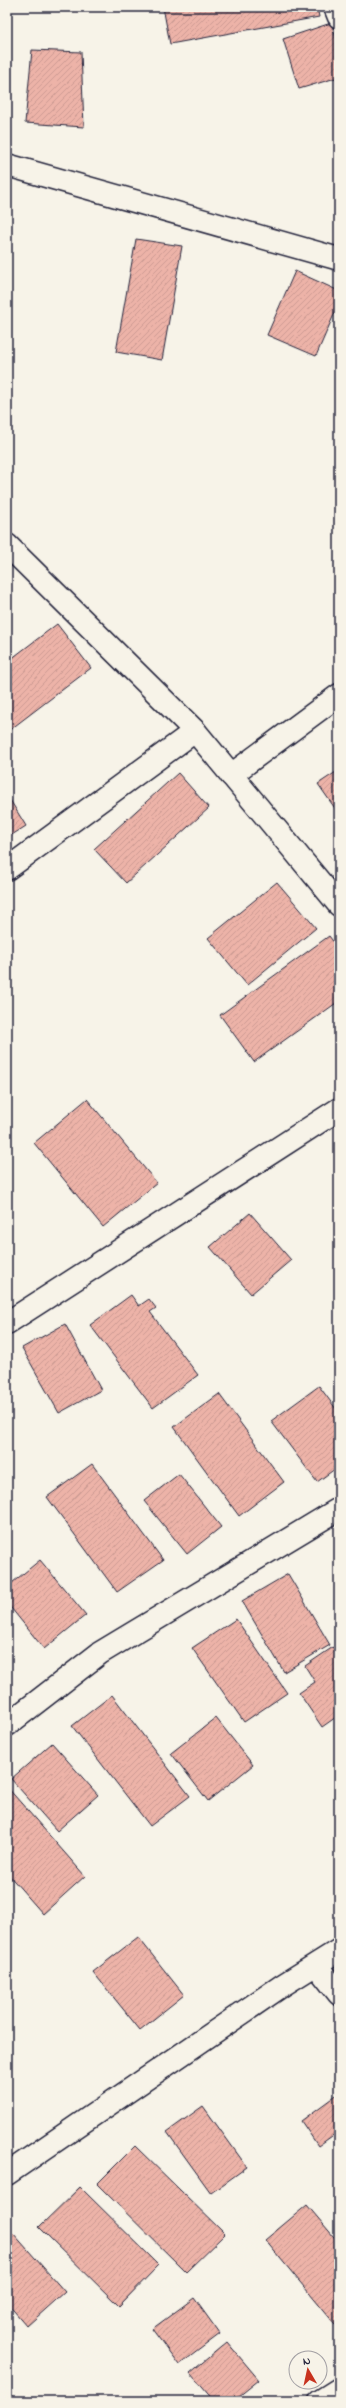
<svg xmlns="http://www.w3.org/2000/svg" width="346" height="2408" viewBox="0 0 346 2408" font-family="'Indie Flower',sans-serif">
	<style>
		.building { fill: url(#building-hatch); stroke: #22223b }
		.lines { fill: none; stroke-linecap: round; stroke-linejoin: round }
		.minor-casing { stroke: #22223b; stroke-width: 25 }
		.minor { stroke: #f7f3e8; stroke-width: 22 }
	</style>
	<defs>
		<pattern id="building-hatch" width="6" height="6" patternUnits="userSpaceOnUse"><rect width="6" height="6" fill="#edb3a8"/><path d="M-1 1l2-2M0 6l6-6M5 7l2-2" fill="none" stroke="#cb9a92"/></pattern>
	</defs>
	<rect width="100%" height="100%" fill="#f7f3e8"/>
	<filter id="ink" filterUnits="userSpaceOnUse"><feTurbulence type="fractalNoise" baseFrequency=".025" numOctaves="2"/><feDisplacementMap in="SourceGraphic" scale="8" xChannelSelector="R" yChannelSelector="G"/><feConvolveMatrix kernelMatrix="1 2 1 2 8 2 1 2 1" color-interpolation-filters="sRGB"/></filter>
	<g filter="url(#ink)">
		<g class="building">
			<path d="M163,7H317L319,17L170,44Z"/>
			<path d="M331,23L339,47V77L299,89L283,39Z"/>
			<path d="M32,50L81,52L84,127L25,123Z"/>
			<path d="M136,239L182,246L162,360L116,352Z"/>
			<path d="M295,271L339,291V303L316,356L267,335Z"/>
			<path d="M57,624L91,668L7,732V662Z"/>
			<path d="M339,770V814L318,784Z"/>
			<path d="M178,773L209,808L126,883L94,849Z"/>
			<path d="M7,795L26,826L7,838Z"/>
			<path d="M277,882L316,928L247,985L208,938Z"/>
			<path d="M329,936L339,949V1001L254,1062L220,1015Z"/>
			<path d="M87,1099L157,1183L103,1227L34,1143Z"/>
			<path d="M250,1213L291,1260L251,1294L210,1247Z"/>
			<path d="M131,1295L139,1306L149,1299L156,1308L150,1312L198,1375L153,1408L90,1325Z"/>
			<path d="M65,1324L101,1390L59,1413L22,1348Z"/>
			<path d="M319,1386L339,1413V1466L317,1482L271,1421Z"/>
			<path d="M219,1394L284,1482L239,1516L174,1427Z"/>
			<path d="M92,1464L163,1560L117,1592L47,1497Z"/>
			<path d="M179,1474L221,1527L187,1554L144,1501Z"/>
			<path d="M40,1560L86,1615L44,1649L7,1603V1587Z"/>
			<path d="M288,1574L330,1645L284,1672L242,1601Z"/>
			<path d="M236,1619L287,1693L244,1722L192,1648Z"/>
			<path d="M333,1647L339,1656V1715L322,1727L299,1693L315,1682L305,1666Z"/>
			<path d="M112,1695L190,1796L150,1826L72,1726Z"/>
			<path d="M216,1718L253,1765L208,1801L171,1753Z"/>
			<path d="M52,1743L98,1795L57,1831L11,1779Z"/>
			<path d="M7,1787L85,1876L43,1914L7,1873Z"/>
			<path d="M138,1937L184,1995L140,2030L93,1972Z"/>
			<path d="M339,2093V2131L318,2146L301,2121Z"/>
			<path d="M203,2106L247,2167L211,2193L167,2132Z"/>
			<path d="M135,2146L225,2234L186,2272L97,2184Z"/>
			<path d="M80,2187L159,2265L119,2306L39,2227Z"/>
			<path d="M307,2205L339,2243V2329L265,2240Z"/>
			<path d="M13,2233L65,2292L27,2326L7,2303V2238Z"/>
			<path d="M194,2298L220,2334L179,2365L152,2329Z"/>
			<path d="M227,2342L259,2380L233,2401H214L190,2373Z"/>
		</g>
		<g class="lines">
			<defs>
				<g id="minor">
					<path d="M335,7L339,17"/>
					<path d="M7,165L339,259"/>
					<path d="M7,545L195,731L339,905"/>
					<path d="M231,775L339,695"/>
					<path d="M7,869L195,731"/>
					<path d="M7,1323L339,1109"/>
					<path d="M7,1725L100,1653L339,1509"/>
					<path d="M316,1965L339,1994"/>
					<path d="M7,2174L283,1985L339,1950"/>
					<path d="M320,2401L339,2389"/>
				</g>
			</defs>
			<use href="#minor" class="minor-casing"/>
			<use href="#minor" class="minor"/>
		</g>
	</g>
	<rect width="346" height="2408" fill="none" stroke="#f7f3e8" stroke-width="24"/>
	<rect x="12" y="12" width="322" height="2384" fill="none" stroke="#22223b" stroke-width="1.5" filter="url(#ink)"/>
	<g transform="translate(308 2370) rotate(351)"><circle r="19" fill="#f7f3e8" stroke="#a29fa3"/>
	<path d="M0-3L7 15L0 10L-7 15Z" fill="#c8321e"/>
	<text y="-6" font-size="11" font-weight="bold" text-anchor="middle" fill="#22223b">N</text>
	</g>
</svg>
